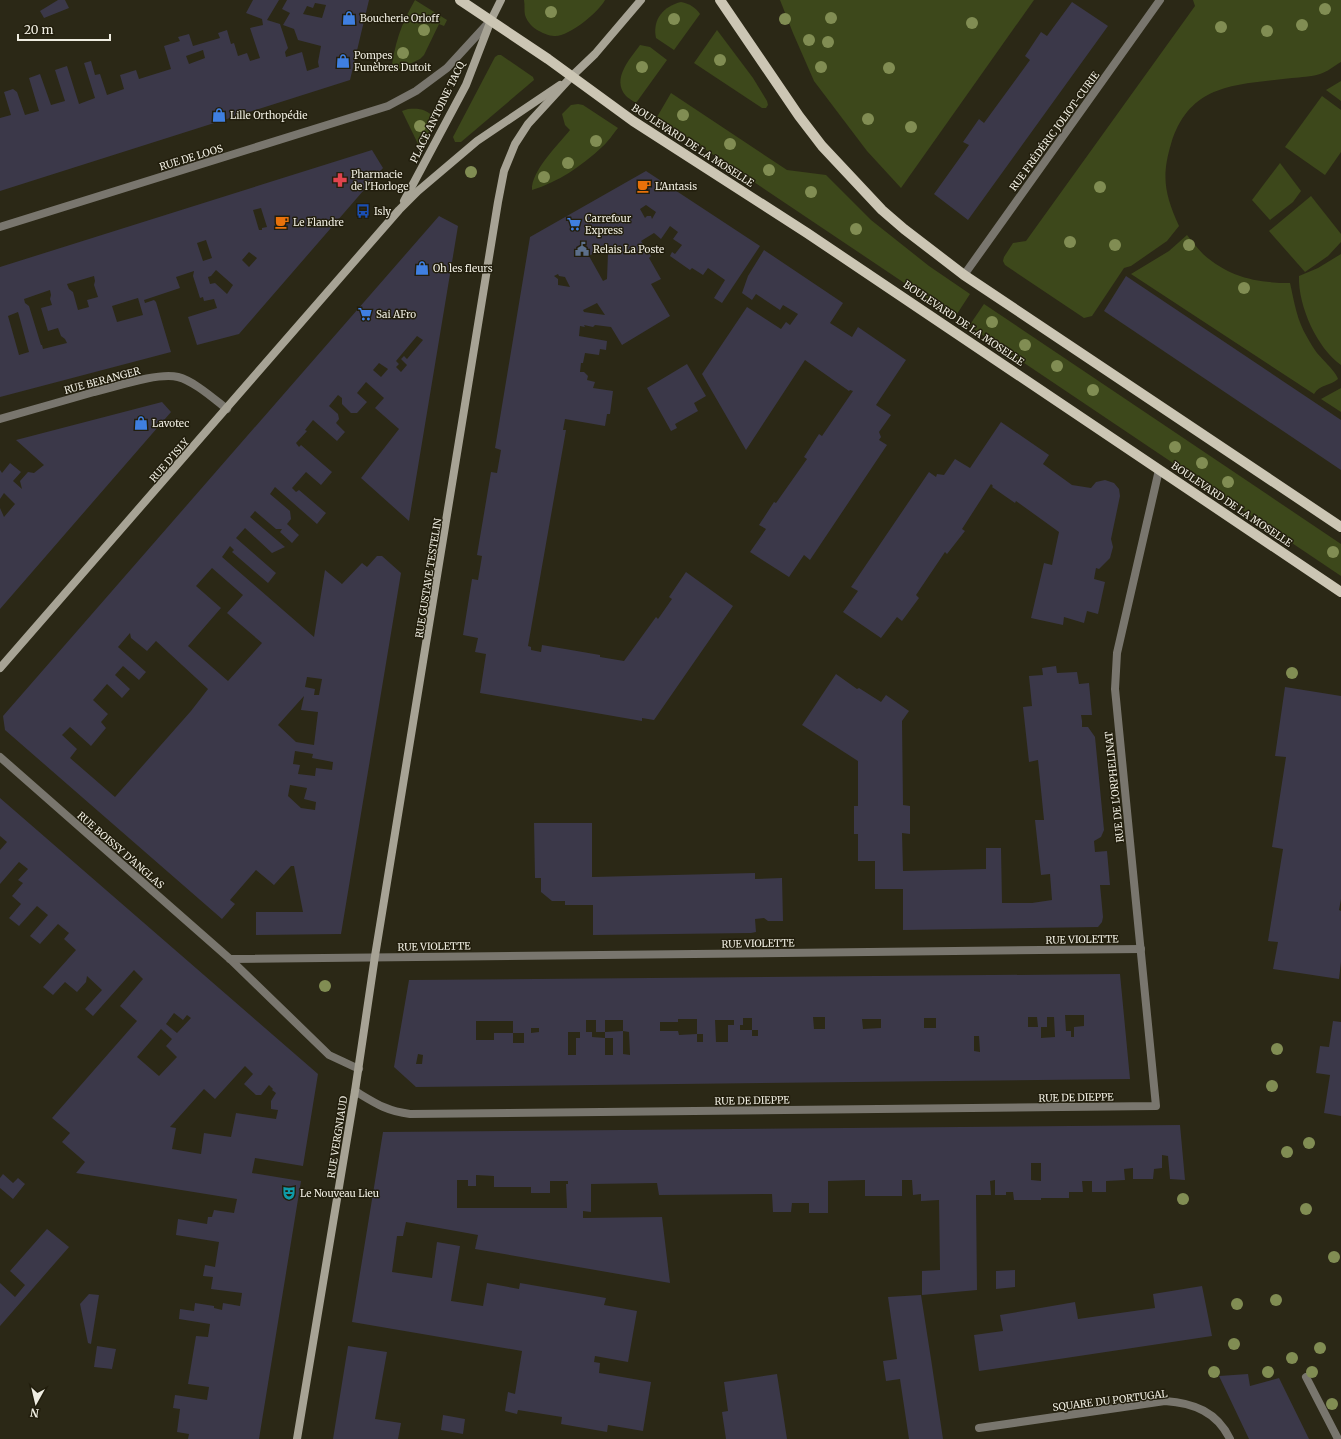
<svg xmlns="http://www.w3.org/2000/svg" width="1341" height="1439" viewBox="0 0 1341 1439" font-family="Merriweather,serif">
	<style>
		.green { fill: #3d481b }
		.building { fill: #3b3849; fill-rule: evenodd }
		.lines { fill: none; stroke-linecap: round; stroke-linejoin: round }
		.lane { stroke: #79766e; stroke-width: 8 }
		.street { stroke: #79766e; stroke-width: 8 }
		.secondary { stroke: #a7a395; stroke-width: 8 }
		.primary { stroke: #ccc6b4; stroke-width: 10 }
		.tree { fill: #818d53 }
		.labels { text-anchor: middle; stroke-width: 3; stroke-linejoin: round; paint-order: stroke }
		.poi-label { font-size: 10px; fill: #efede1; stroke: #221e0d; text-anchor: start }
		.street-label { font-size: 10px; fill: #efede1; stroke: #221e0d }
	</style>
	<rect width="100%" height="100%" fill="#2b2816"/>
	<g class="green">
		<path d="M415,0L447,20L444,26L439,24L424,55L420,59L391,73C394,45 401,24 415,0Z"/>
		<path d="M524,0H605C599,12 567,38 554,36C549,36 543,33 539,31C533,28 527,22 525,15C524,11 525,5 524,0Z"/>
		<path d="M780,0H1034L901,188L867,151L814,81L793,33Z"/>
		<path d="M1193,0H1341V62C1334,66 1327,72 1320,74C1311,77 1301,77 1292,78C1238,85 1190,82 1171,144C1161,177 1165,195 1179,226L1167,241L1131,266L1124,268L1092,316L1084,318L1005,265L1003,261L1004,257L1013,243L1026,241L1195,6Z"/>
		<path d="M681,2C690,4 695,7 700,14L674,50L656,38C652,19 664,6 681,2Z"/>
		<path d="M717,30L753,78L767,101L768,105L766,108H762L694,63Z"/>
		<path d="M640,45L650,47L667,60L636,103C633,101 628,98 626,96C611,79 630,59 640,45Z"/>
		<path d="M498,55H501L533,77L534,80L461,142H455L453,137L495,57Z"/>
		<path d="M1341,81V101L1326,90Z"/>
		<path d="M671,93L787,170L826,175L871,220L929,266L970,294L955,317L657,117Z"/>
		<path d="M1322,96L1341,110V152L1325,175L1285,147Z"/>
		<path d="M578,104L583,105L618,128C613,134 608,142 602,147C582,166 558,182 532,190C531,171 558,145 570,130L565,125L562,114L571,105Z"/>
		<path d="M408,109C419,108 427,109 434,118L430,131L419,146L402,111Z"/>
		<path d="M1280,163L1301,191L1293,202L1270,220L1252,200Z"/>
		<path d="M1311,196L1341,234V242L1328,256L1305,272L1269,231Z"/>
		<path d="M1187,235C1192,241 1197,248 1203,254C1229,277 1256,283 1290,283C1294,301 1297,321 1307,337C1310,342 1313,348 1317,353C1322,359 1337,373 1338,379C1330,386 1320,384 1314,394L1131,274L1169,251Z"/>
		<path d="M1341,254V365C1317,348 1298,306 1299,276L1318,268Z"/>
		<path d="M984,304L1341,544V576L969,326Z"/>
		<path d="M1341,388V412L1321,399Z"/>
	</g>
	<g class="building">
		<path d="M58,0H65L69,8L44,18L40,11Z"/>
		<path d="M253,0H279L267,20L280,24L288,48L285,52L286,57L302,52L307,71L319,67L318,62L321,46L298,40L294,29L283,25L290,13L282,9L287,0H369L350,80L0,191V118L11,115L4,92L13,89L17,92L25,115L39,111L29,78L40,74L51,105L65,101L55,70L67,66L79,104L95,98L84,63L91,61L95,75L100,74L107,95L124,89L120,75L136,70L139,79L171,69L164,46L180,41L178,37L189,34L193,46L220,38L218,33L227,30L231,44L234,43L238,56L247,53L250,61L260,58L250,28L263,25L262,19L246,13ZM315,3L326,5L322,18L303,14L307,6L313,8ZM203,50L205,58L189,64L186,56Z"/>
		<path d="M1072,2L1108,26L968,220L934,194L969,145L963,142L979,119L984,123L1030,60L1025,56L1041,32L1047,36Z"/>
		<path d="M372,150L383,168L239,334L197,345L188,317L217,308L214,299L204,301L203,297L200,298L193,276L194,271L176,277L180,288L144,300L145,303L154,300L156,302L171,352L0,397V267ZM261,208L267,227L262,228V230H259L253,210ZM206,240L212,258L203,261L197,243ZM249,252L257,258L249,267L242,260ZM216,270L233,285L227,294L215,283L210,284L208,277L211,276ZM94,276L95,281L94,285L98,297L87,300L89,307L78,310L73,292L69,289L67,284ZM50,290L51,295L50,299L52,305L41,308L48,331L58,328L61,336L65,339L67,343L43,349L42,345H41L29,306L25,303L24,299ZM138,298L143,315L117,322L112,306ZM18,312L29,352L19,355L8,316Z"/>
		<path d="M646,171L760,246L722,303L714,298L725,280L708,268L703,275L692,268L690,270L670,256L672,252L675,254L682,245L673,239L678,232L670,226L661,239L654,233L641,241L651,256L649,258L661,279L651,284L670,316L622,345L611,327L595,325L593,327L584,325L585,327L580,326L579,336L607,341L606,350L600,349L599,355L585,353L583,363H581L580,372H584L588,376L587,380L595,382L593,388L613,391L610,414H607L605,426L565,419L563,430H566L528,646L531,647V650L541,652L542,645L600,655V657L624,661L656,617L658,619L672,599L669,597L686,572L733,606L654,720L642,718V721L480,693L486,654L475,652L478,638L463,635L472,579L478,580L482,556L477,555L491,472L497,473L501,450L495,448L530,237ZM646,205L656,212L652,219L651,216H647L645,218L640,209ZM606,246L608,253L607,279L603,281L589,256ZM558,274L559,276L565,277L570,287L558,285V279L554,276ZM597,303L605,315L584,312L583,310Z"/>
		<path d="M439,216L458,226L409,521L361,478L399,429L375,408L384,398L366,382L357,393L367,402L357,413H351L342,404V398L338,395L329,406L338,414L339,419L336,423L345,432L337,441L313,420L305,430L307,431L296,443L299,447L301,445L332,472L321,485L306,472L292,488L296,492L299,490L326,513L317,524L275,487L270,494L290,511L291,519L287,524L299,535L292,543L280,532L282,529H276L255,511L250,517L285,547L272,553L245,528L236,538L276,573L268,583L232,552L234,550L230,546L222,557L314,637L325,570L342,584L362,563L367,567L377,556H382L401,573L341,934L256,935V912H303L294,866H291L274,885L256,870L230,900L235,904L222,919L5,730L3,716ZM417,336L423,340L407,359L404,356L401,359L407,365L401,372L396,367L399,364L396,361ZM379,363L388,369L381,377L373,370ZM212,568L243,595L227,613L262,643L228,681L188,646L221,608L196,586ZM130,633L131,638L147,651L156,641L208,689L191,711L115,797L70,758L77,749L62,735L70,727L91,746L106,728L101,722L108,714L93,700L107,684L122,698L130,689L115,675L123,666L139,680L146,672L118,647ZM307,677L322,679L319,695H314L315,689L305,687ZM304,696L301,710L318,712L314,745L296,742L278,725ZM295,751L313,754L312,758L333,762L332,770L316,768L315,776L298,774L300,765L293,764ZM290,785L307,788L304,799L316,802L315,810L301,808L288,796Z"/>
		<path d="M764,250L843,303L830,323L852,337L858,327L906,360L876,405L891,415L879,432L881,437L879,440L887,445L810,560L804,555L789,577L750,552L766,529L759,525L774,502L776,503L807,459L804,457L819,434L822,436L853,391L850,390L849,391L805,360L746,450L702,374L747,307L781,329L786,322L790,325L798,314L783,305L780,310L756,294L752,300L742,293L748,276Z"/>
		<path d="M1126,276L1341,420V470L1104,311Z"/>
		<path d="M687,364L706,396L694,403L698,411L675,424L677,428L671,431L647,388Z"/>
		<path d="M162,402L171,412L0,609V508L4,517L15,504L4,493L0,499V470L2,473L10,463L21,472L13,481L22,489L20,481L28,472L34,473L44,465L16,440Z"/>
		<path d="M1001,422L1049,455L1043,464L1072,485L1091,488L1096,482L1105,480L1114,483L1119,489L1120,496L1111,539L1113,547L1110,558L1099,569L1096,568L1094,579L1105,582L1098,614L1087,611L1084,623L1064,617L1063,625L1031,618L1044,563L1052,565L1059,532L1016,501L1015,503L992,487L993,486L991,484L962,529L965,531L947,554L945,552L916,595L919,598L902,621L897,617L881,638L843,612L858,591L851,587L929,472L936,477L937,474L944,475L955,459L970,468Z"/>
		<path d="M1056,666L1057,673L1077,672L1079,684L1089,683L1092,715H1081L1082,721V727H1088L1095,737L1104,830L1101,837L1094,841L1095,852L1107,851L1110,885H1100L1103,917L1102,922L1098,927L903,930V889H875V861H858V834H854V806H858V761L802,725L836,674L857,689L859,688L881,702L886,695L909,711L902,721L903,805L910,806V834L902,833L903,871L986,869V848H1001L1002,903H1032L1052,900L1050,874L1041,875L1035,820H1044L1038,760L1029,762L1023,707L1032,706L1029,676L1043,675L1042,668Z"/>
		<path d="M1285,687L1341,696V899L1339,910L1341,911V962L1339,979L1273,969L1278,942L1268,941L1283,849L1272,847L1286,757L1275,756Z"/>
		<path d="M0,798L318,1074L303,1166L255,1158L252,1173L301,1181L259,1439H188L189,1434L177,1432L180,1409L173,1408L175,1395L207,1400L209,1387L188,1384L196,1336L208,1337L210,1324L179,1319L180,1309L194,1311L195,1303L214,1306V1308L222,1310L223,1303L240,1306L242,1293L211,1289L213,1277L203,1276L205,1265L215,1267L219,1242L176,1235L178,1219L207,1224L208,1217H212L214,1210L234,1213L237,1199L76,1173L85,1162L62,1142L70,1133L52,1118L137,1021L120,1006L143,979L134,970L93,1016L85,1009L102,990L87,976L86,982L77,992L65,982L53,995L43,987L76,950L64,939L69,933L58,924L40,944L30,936L48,915L37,906L19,926L9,918L21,904L12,896L23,883L18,880L28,869L19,862L0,884V850L7,842L0,836ZM174,1013L183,1020L187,1015L191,1018L177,1033L166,1024ZM161,1029L172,1039L166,1046L177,1057L159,1076L137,1057ZM245,1066L253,1074L244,1084L256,1095H261L269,1085L273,1089L272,1090L276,1093L271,1101V1109L278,1110L276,1119L236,1113L231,1137L204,1133L201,1154L172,1149L176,1128L170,1127L204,1089L215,1099Z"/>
		<path d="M534,823H592V877L755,873V879L782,878L783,921H768L764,918L755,919L756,932L751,933L593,935V905H565V901H552L541,892V878H535Z"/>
		<path d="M1120,974L1130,1079L416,1087L394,1067L409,980ZM1065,1015H1084V1026L1074,1027V1037H1071V1031H1066ZM813,1017H825V1029H814ZM1028,1017H1037L1038,1027H1028ZM1047,1017H1054L1055,1037L1041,1038V1027H1047ZM743,1018H752V1030H758V1036H752V1030H740V1025H743ZM924,1018H936V1028H924ZM678,1019H697V1034H703V1042H697V1034L679,1035L678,1031H660V1022H678ZM862,1019H881V1028L863,1029ZM586,1020H596V1032H605V1020H623V1031L629,1032L630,1055L623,1054V1031L605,1032V1038H613V1055H605V1038L592,1037V1032H586ZM715,1020H734V1025H728V1042H716ZM476,1021H513V1033H494V1040H476ZM531,1028H539V1032L531,1033ZM568,1032H580V1038H576V1055H568ZM513,1033H524V1043H513ZM974,1036H979L980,1052L974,1051ZM418,1054L423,1055L422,1064H416Z"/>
		<path d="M1333,1021L1341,1022V1116L1324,1113L1330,1075L1316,1073L1320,1046L1329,1047Z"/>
		<path d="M1180,1125L1185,1180L1170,1179L1168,1156L1162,1155V1168L1154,1169L1153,1179H1133V1168L1124,1169L1125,1180L1106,1181V1192H1092V1181H1082L1083,1192H1069V1198H1041V1200H1014L1013,1192H1006V1195H995V1180L990,1181L991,1195H976L977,1290L922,1295V1271L940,1270L939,1200L921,1201V1194L913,1195L912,1180H902V1196H865V1180L828,1181V1213H809V1203H792L791,1212H773L772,1194L659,1195L657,1183L591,1184V1212L583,1211V1218L662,1217L670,1283L475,1249L478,1235L406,1222L403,1236H397L392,1272L432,1278L437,1242L460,1246L451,1301L483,1306L487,1283L519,1289L520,1283L606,1298L604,1305L637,1311L628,1362L595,1356L594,1362L600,1363L599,1373L651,1382L643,1431L608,1425L607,1432L561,1424L562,1417L518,1410L517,1414L505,1411L508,1392L515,1394L522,1351L352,1322L383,1132ZM1031,1163H1041V1181L1031,1180ZM476,1175L494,1176V1187H531V1193H550V1181H568V1184H566L567,1208H457V1180H468V1186H476Z"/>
		<path d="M3,1174L13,1183L18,1178L25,1184L13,1199L0,1188V1178Z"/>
		<path d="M47,1229L69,1247L0,1326V1283L15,1297L25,1285L10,1271Z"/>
		<path d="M1015,1270V1287L996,1289V1271Z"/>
		<path d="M1202,1286L1212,1336L979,1371L974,1335L1003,1331L1000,1315L1075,1302L1078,1319L1155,1308L1153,1294Z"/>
		<path d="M89,1294L99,1295L91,1344L88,1343L80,1304Z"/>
		<path d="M921,1295L931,1359L943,1439H909L900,1379L886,1381L883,1361L897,1359L888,1297Z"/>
		<path d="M97,1346L116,1349L112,1369L94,1367Z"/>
		<path d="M348,1346L387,1352L375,1419L401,1423L398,1439H333Z"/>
		<path d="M777,1374L787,1439H726L722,1412L728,1411L724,1382Z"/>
		<path d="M1248,1374L1250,1386L1279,1378L1309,1439H1249L1219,1376Z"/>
		<path d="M443,1415L465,1419L463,1434L441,1430Z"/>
	</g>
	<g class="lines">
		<path class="lane" d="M1306,1377L1338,1439"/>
		<g class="street">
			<path d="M0,227L388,106L416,91L447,68L491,20"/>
			<path d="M964,275L1160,0"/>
			<path d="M0,419C31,410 63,401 94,392C115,387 158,372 178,377C194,381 214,399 227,409"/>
			<path d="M0,757L230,959L329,1055L359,1069"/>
			<path d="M230,959L1141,949"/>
			<path d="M355,1091C375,1103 386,1111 410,1114L1156,1106L1115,689L1117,653L1159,470"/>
			<path d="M979,1428L1165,1401C1194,1403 1217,1412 1230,1439"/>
		</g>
		<g class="secondary">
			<path d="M404,201L466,85L491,20L501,0"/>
			<path d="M0,668L399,210L418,191L477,141L560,85"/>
			<path d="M297,1439L355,1091L375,956L498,202L504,171L515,144L528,124L572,76L595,54L641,0"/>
		</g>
		<g class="primary">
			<path d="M460,0L548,59L633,121L807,233L1341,592"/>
			<path d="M720,0L799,116L822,146L882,210L904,229L964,275L1341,527"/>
		</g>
	</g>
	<g class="tree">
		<circle cx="1325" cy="9" r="6"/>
		<circle cx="551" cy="12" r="6"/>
		<circle cx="831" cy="18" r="6"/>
		<circle cx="674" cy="19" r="6"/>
		<circle cx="785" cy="19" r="6"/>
		<circle cx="972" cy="23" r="6"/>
		<circle cx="1302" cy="25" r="6"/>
		<circle cx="1221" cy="27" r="6"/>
		<circle cx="424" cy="30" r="6"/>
		<circle cx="1267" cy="31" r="6"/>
		<circle cx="809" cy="40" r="6"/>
		<circle cx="828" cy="42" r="6"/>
		<circle cx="403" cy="53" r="6"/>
		<circle cx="720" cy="60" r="6"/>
		<circle cx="642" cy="67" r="6"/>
		<circle cx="821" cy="67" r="6"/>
		<circle cx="889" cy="68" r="6"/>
		<circle cx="683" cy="115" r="6"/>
		<circle cx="868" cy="119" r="6"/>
		<circle cx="420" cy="126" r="6"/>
		<circle cx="911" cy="127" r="6"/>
		<circle cx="596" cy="141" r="6"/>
		<circle cx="730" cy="144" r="6"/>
		<circle cx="568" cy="163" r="6"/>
		<circle cx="769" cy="170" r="6"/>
		<circle cx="471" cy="172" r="6"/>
		<circle cx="544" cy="177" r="6"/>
		<circle cx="1100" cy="187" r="6"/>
		<circle cx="811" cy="192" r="6"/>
		<circle cx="856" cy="229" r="6"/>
		<circle cx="1070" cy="242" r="6"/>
		<circle cx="1115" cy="245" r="6"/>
		<circle cx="1189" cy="245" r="6"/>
		<circle cx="1244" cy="288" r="6"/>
		<circle cx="992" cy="322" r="6"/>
		<circle cx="1025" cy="345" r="6"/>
		<circle cx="1057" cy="366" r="6"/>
		<circle cx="1093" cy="390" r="6"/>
		<circle cx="1175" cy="447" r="6"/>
		<circle cx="1202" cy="463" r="6"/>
		<circle cx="1228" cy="482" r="6"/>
		<circle cx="1333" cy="552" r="6"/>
		<circle cx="1292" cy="673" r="6"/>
		<circle cx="325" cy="986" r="6"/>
		<circle cx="1277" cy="1049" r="6"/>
		<circle cx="1272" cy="1086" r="6"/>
		<circle cx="1309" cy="1143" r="6"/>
		<circle cx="1287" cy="1152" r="6"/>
		<circle cx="1183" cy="1199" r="6"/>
		<circle cx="1306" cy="1209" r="6"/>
		<circle cx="1334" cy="1257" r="6"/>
		<circle cx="1276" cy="1300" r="6"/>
		<circle cx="1237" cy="1304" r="6"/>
		<circle cx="1234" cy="1344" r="6"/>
		<circle cx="1320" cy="1348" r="6"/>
		<circle cx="1292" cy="1358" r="6"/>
		<circle cx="1214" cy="1372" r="6"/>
		<circle cx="1268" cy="1372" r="6"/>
		<circle cx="1312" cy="1372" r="6"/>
		<circle cx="1332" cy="1404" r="6"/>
	</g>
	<defs>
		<symbol id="shop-bare" viewBox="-9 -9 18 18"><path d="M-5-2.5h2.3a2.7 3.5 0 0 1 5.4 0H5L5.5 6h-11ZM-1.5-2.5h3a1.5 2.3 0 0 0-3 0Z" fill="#3f7fe0" stroke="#221e0d" stroke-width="2.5" paint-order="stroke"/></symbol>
		<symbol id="pharmacy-bare" viewBox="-9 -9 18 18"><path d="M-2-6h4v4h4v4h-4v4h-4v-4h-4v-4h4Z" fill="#e0444e" stroke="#221e0d" stroke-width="2.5" paint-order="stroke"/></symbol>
		<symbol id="cafe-bare" viewBox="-9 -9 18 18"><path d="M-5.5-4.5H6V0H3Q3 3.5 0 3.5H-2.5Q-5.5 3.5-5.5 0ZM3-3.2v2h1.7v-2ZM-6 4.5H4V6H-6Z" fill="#e8710a" stroke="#221e0d" stroke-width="2.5" paint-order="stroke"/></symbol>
		<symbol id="bus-bare" viewBox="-9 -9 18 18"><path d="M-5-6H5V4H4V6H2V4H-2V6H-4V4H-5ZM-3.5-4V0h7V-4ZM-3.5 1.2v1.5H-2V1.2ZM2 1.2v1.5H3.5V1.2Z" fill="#1a4fb4" stroke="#221e0d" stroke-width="2.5" paint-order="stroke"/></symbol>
		<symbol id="supermarket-bare" viewBox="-9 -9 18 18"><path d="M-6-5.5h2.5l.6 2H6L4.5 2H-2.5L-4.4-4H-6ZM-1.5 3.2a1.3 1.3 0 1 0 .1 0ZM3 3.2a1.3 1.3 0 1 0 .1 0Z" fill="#3f7fe0" stroke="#221e0d" stroke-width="2.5" paint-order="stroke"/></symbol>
		<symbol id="civic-bare" viewBox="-9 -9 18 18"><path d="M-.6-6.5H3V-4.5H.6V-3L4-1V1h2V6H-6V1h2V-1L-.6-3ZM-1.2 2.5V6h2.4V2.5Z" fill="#5c6f8a" stroke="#221e0d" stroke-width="2.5" paint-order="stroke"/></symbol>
		<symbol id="theatre-bare" viewBox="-9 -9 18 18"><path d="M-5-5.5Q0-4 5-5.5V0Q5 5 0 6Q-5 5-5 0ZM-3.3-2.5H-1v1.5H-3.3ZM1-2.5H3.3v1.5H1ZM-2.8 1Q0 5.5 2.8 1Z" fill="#0f9aa8" stroke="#221e0d" stroke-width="2.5" paint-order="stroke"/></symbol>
	</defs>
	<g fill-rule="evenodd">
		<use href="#shop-bare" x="339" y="8" width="20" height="20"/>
		<use href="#shop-bare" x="333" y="51" width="20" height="20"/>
		<use href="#shop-bare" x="209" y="105" width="20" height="20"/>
		<use href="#pharmacy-bare" x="330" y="170" width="20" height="20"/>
		<use href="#cafe-bare" x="634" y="176" width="20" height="20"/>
		<use href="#bus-bare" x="353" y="201" width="20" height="20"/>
		<use href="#cafe-bare" x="272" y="212" width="20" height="20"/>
		<use href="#supermarket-bare" x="564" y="214" width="20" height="20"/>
		<use href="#civic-bare" x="572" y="239" width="20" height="20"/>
		<use href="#shop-bare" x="412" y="258" width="20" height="20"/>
		<use href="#supermarket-bare" x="355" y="304" width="20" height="20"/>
		<use href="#shop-bare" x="131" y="413" width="20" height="20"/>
		<use href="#theatre-bare" x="279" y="1183" width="20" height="20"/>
	</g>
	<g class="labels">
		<g class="poi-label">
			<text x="360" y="22">Boucherie Orloff</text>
			<text x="354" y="59">Pompes<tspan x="354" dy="12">Funèbres Dutoit</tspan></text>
			<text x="230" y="119">Lille Orthopédie</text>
			<text x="351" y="178">Pharmacie<tspan x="351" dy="12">de l'Horloge</tspan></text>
			<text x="655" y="190">L'Antasis</text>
			<text x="374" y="215">Isly</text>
			<text x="585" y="222">Carrefour<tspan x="585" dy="12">Express</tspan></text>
			<text x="293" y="226">Le Flandre</text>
			<text x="593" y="253">Relais La Poste</text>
			<text x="433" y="272">Oh les fleurs</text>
			<text x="376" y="318">Sai AFro</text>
			<text x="152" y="427">Lavotec</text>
			<text x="300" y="1197">Le Nouveau Lieu</text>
		</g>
		<g class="street-label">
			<text transform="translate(437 112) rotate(-64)" y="4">PLACE ANTOINE TACQ</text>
			<text transform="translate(1054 131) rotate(-54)" y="4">RUE FRÉDÉRIC JOLIOT-CURIE</text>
			<text transform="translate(693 145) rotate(33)" y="4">BOULEVARD DE LA MOSELLE</text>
			<text transform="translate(191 157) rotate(-17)" y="4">RUE DE LOOS</text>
			<text transform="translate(964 323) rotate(34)" y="4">BOULEVARD DE LA MOSELLE</text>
			<text transform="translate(102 380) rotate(-15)" y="4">RUE BERANGER</text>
			<text transform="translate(169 460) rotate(-49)" y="4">RUE D'ISLY</text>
			<text transform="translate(1232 504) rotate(34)" y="4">BOULEVARD DE LA MOSELLE</text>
			<text transform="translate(428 578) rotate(-81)" y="4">RUE GUSTAVE TESTELIN</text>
			<text transform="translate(1114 787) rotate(-96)" y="4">RUE DE L'ORPHELINAT</text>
			<text transform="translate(121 850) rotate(41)" y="4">RUE BOISSY D'ANGLAS</text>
			<text transform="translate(1082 939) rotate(-1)" y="4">RUE VIOLETTE</text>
			<text transform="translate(758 943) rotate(-1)" y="4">RUE VIOLETTE</text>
			<text transform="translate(434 946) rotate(-1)" y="4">RUE VIOLETTE</text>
			<text transform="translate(1076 1097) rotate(-1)" y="4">RUE DE DIEPPE</text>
			<text transform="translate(752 1100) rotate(-1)" y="4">RUE DE DIEPPE</text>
			<text transform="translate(337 1137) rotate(-81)" y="4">RUE VERGNIAUD</text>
			<text transform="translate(1110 1400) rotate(-7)" y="4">SQUARE DU PORTUGAL</text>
		</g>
	</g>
	<g transform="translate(36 1403) rotate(188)" stroke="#221e0d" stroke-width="3" paint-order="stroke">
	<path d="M0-3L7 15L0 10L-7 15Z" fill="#efede1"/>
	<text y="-6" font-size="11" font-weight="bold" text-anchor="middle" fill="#efede1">N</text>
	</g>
	<path d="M18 34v6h92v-6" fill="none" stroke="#efede1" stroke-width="2"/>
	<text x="24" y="34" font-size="12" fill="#efede1" stroke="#221e0d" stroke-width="3" paint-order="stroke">20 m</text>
</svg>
